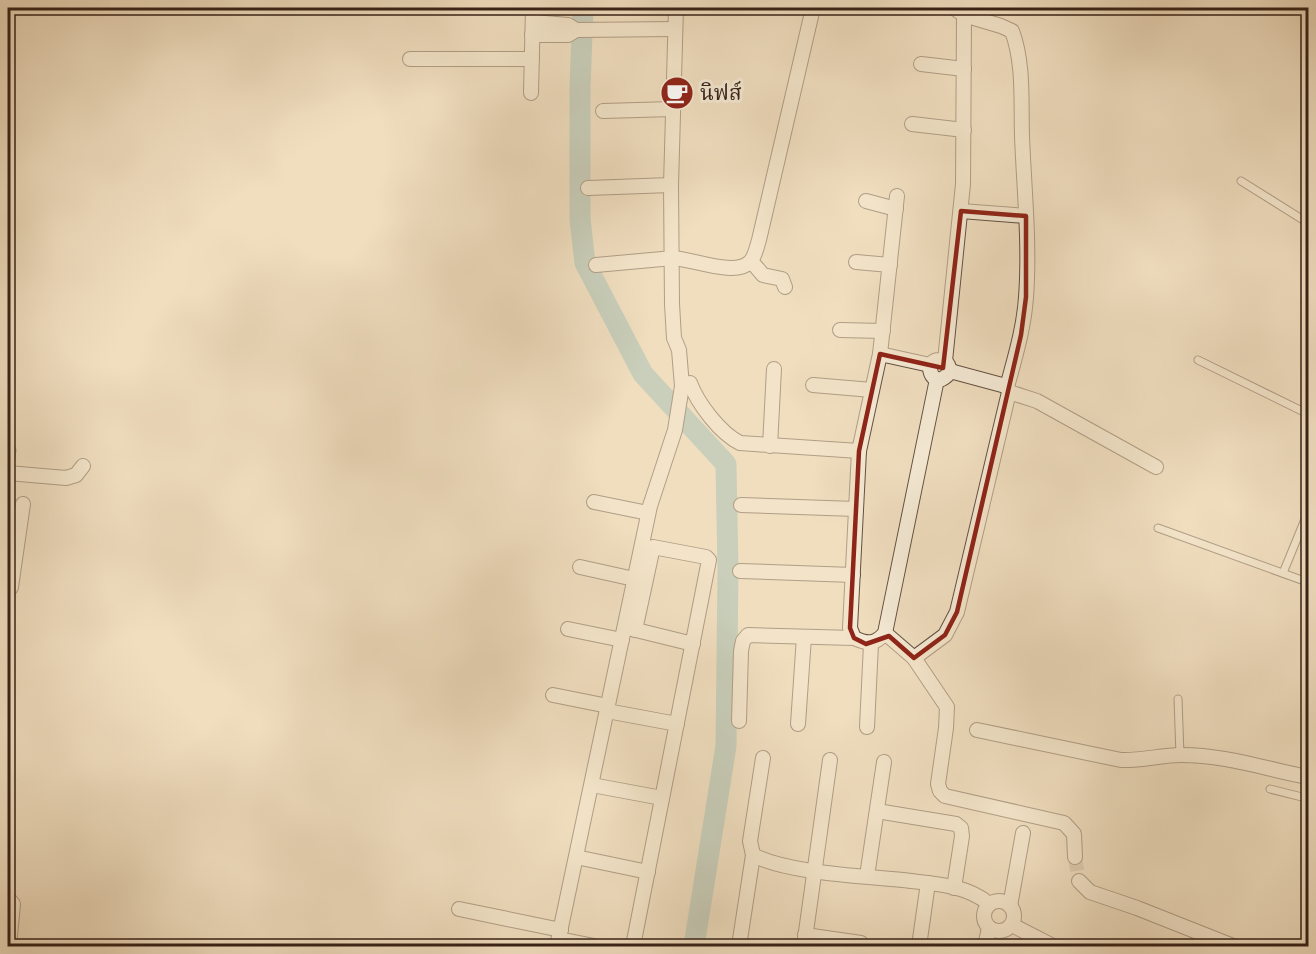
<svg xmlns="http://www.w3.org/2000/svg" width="1316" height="954" viewBox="0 0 1316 954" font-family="Cardo,'Noto Serif Thai',serif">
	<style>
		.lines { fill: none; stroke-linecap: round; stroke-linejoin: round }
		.stream { stroke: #727e76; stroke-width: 4 }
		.river { stroke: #9abcb5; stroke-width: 21 }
		.street-tunnel { stroke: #cbb89e; stroke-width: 14; stroke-dasharray: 14 7; stroke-linecap: butt }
		.lane-casing { stroke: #645142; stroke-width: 9 }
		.street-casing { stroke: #645142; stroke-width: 16 }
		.lane { stroke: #f5ead5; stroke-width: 7 }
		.street { stroke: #f5ead5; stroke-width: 14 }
		.marked { fill: none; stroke: #8f2418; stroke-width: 4.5; stroke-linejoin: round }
		.labels { text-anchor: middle; stroke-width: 6; stroke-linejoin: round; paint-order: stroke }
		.poi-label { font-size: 21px; fill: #362218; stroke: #f5ead5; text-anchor: start }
	</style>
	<rect width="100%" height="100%" fill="#f0debf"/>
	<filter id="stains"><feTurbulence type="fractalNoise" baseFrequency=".00333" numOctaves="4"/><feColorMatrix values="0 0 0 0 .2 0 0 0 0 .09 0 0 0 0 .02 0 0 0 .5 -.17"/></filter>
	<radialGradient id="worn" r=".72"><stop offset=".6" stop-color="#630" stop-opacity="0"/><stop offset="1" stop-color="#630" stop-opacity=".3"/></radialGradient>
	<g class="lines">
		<path class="stream" d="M8,32L13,8"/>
		<path class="river" d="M583,8L580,87V219L585,263L643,374L726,464L728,570L726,746L694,946"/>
		<path class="street-tunnel" d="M1075,857L1079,881"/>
		<defs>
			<g id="lane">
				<path d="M1241,181L1308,223"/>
				<path d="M1198,360L1308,414"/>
				<path d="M9,473L12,450"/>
				<path d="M1158,528L1307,582"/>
				<path d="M1283,573L1308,512"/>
				<path d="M1178,699L1180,755"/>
				<path d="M1270,789L1302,797L1308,796"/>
			</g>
			<g id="street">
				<path d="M964,15L1001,26L1012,31C1024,63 1021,102 1022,136C1024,189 1030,244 1026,297C1024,328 1015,357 1007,387"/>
				<path d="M533,22L568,25L576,30L675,29"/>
				<path d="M532,35H568L576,30"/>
				<path d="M410,59H532"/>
				<path d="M921,64L964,69"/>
				<path d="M531,93L533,8"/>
				<path d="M603,111L673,109"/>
				<path d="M912,124L964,130"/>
				<path d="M588,188L671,185"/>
				<path d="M866,201L896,209"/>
				<path d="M961,211L1026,216"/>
				<path d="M751,261L763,275L782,279L785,287"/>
				<path d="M856,262L890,265"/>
				<path d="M596,265L673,258C693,259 735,277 750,262C755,257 757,246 759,240L813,8"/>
				<path d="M840,330L883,331"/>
				<path d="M880,354L897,196"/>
				<path d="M945,361C921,354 930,389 945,377C951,373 950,366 945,361L963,184L964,15L954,8"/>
				<path d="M690,383C698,404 720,433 740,443L859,451L880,354L930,365"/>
				<path d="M813,385L872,390"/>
				<path d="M1009,392L1037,401L1156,467"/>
				<path d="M770,446L774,369"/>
				<path d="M859,451L850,628L854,638C867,644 875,645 885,633L937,379"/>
				<path d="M8,473L66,478L76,475L83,466"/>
				<path d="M594,502L648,513"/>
				<path d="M741,505L856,509"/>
				<path d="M580,567L634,579"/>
				<path d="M740,571L853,575"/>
				<path d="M8,592L11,587L23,504"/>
				<path d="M628,628L693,644"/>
				<path d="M568,629L622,640"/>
				<path d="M885,633L914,658L947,707L946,728L938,784L940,791L945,796L1064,823L1074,834L1075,857"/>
				<path d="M914,658L945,635L957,612L1009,392L1007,387L1002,385L950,371"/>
				<path d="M553,695L608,706"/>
				<path d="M607,711L677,724"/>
				<path d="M739,721L741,651L743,641L748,635L854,638"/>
				<path d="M798,724L804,637"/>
				<path d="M867,727L871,644"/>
				<path d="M977,730L1121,760C1141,761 1161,755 1181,755C1226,755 1265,769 1308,777"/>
				<path d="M763,758L750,841L753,855C789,874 868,876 911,881C938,884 968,886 989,904"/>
				<path d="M592,785L662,798"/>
				<path d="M877,811L956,824L961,828L962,836L954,888"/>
				<path d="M576,857L648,872"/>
				<path d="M867,876L884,762"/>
				<path d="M1079,881L1090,892L1137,908L1233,946"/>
				<path d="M8,898L13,904L9,946"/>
				<circle cx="999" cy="916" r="15"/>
				<path d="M1010,906L1023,833"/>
				<path d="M459,909L561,930"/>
				<path d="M1012,925L1053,946"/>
				<path d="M805,935L861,943"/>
				<path d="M559,939L594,946"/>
				<path d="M557,946L650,506L675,430L682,386L679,350L674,338L672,304L671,185L676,8"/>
				<path d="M633,946L709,560L706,557L653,547L635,630"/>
				<path d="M739,946L753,855"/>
				<path d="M804,946L830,760"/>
				<path d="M919,946L928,883"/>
				<path d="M985,946L989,928"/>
			</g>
		</defs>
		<use href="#lane" class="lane-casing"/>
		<use href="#street" class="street-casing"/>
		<use href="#lane" class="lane"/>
		<use href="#street" class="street"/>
	</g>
	<path d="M0 0H1316V954H0ZM961,211L1026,216V297L1021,335L957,612L945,635L914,658L889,636L866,644L854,638L850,628L859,451L880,354L943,368Z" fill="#f0debf" fill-opacity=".55" fill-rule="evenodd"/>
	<path class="marked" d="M961,211L1026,216V297L1021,335L957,612L945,635L914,658L889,636L866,644L854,638L850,628L859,451L880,354L943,368Z"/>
	<defs>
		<symbol id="cafe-disc" viewBox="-11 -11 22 22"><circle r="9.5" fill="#8f2418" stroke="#f5ead5"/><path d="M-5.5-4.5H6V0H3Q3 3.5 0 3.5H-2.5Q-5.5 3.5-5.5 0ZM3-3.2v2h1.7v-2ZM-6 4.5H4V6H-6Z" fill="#fff"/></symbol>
	</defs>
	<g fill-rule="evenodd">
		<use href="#cafe-disc" x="658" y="74" width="38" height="38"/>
	</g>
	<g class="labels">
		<g class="poi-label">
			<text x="700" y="100">นิฟส์</text>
		</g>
	</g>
	<rect width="1316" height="954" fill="none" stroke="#f0debf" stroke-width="30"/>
	<rect x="9" y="9" width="1298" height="936" fill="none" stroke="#362218" stroke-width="3"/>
	<rect x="15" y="15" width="1286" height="924" fill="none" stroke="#362218" stroke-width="1.5"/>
	<rect width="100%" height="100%" filter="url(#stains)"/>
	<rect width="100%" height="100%" fill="url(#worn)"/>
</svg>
